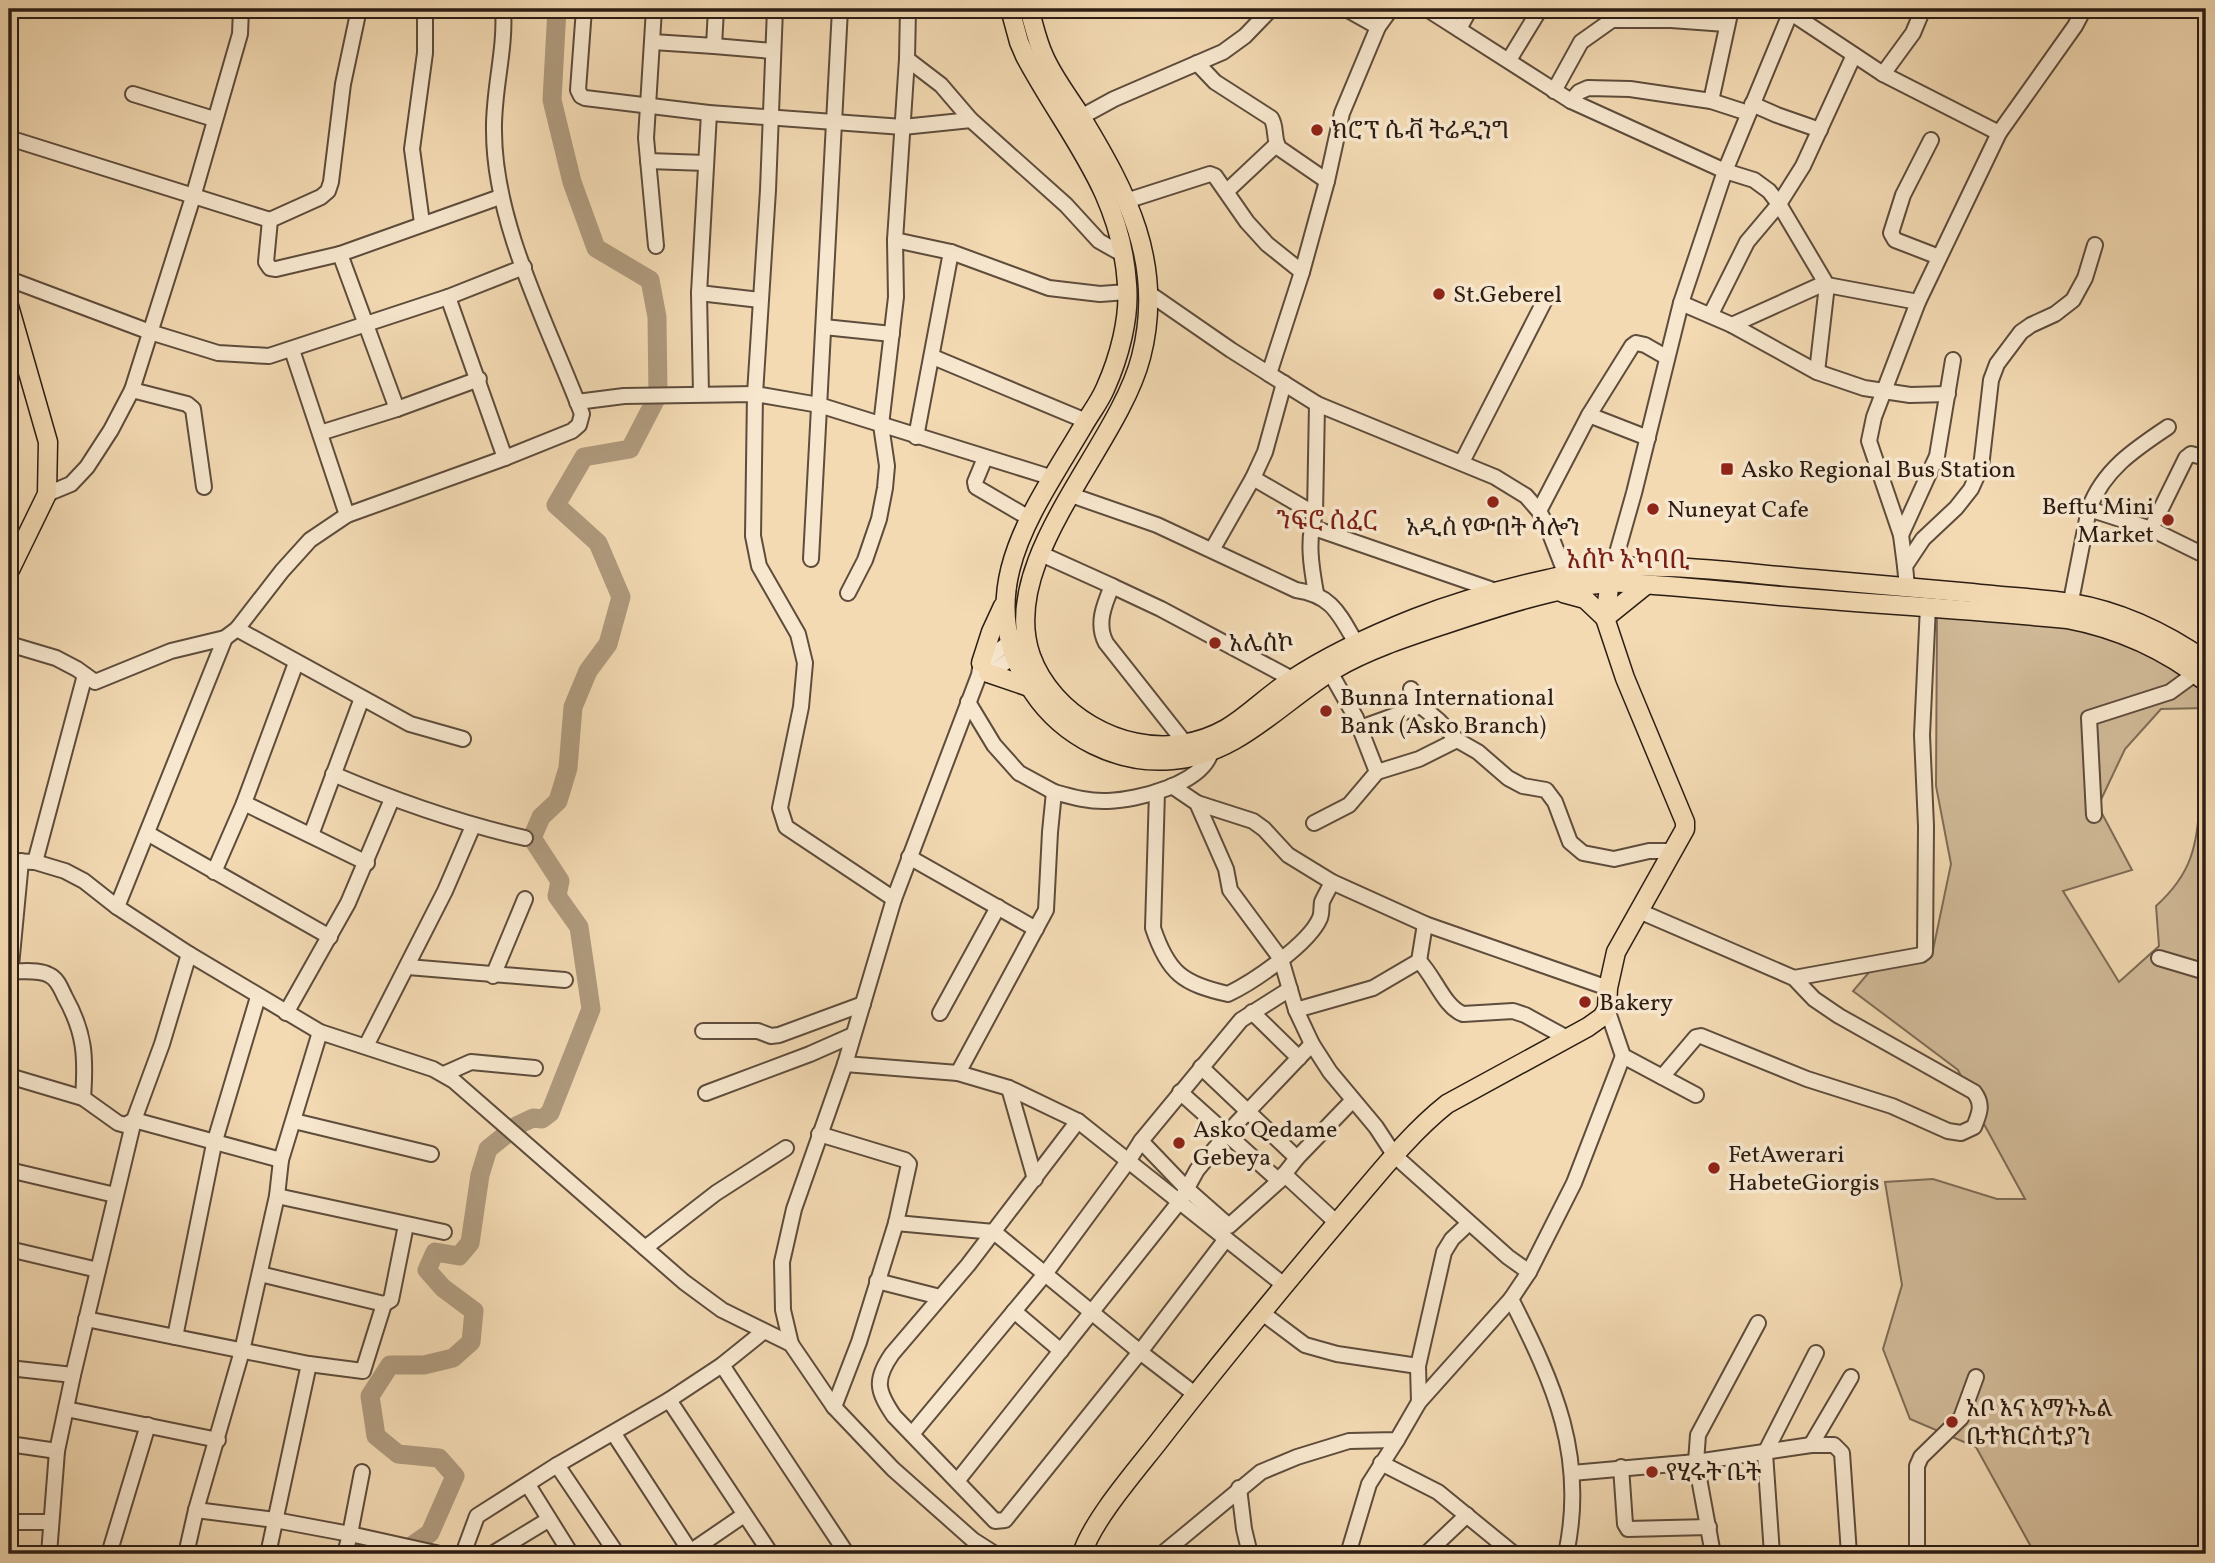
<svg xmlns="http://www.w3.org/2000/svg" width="2215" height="1563" viewBox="0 0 2215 1563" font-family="Vollkorn,'Noto Serif Ethiopic',serif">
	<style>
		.green { fill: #d1ba98; stroke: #7e6c56; stroke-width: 2 }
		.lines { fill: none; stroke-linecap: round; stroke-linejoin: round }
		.river { stroke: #af9a7d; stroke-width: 19 }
		.minor-casing { stroke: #5e4c3c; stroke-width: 18 }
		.major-casing { stroke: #2c1d14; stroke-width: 21 }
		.minor { stroke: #f7e7ce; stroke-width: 14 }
		.major { stroke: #f3dab3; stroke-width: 18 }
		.poi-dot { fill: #8f2418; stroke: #f7e7ce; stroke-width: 2.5 }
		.labels { text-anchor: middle; stroke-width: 7; stroke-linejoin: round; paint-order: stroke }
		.poi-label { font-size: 24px; fill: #2c1d14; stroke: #f7e7ce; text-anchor: start }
		.neighbourhood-label { font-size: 26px; fill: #7a1f14; stroke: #f7e7ce }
	</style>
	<rect width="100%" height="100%" fill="#f3dab3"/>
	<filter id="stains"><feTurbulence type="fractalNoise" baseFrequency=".00286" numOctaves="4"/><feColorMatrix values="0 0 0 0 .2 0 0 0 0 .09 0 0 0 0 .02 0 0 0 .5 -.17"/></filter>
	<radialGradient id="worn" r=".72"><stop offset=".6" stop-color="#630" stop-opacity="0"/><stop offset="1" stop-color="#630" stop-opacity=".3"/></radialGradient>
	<path class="green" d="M1937,615L2084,629L2146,646L2206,684V708L2161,709L2125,749L2098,806L2132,870L2063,891L2119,982L2159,946L2156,906C2199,867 2196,837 2202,783L2206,777V1454L2201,1468L2206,1475V1554H2035L1976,1447L1910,1419L1883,1349L1902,1285L1885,1182L1933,1179L1997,1199H2025L1985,1126L1958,1070L1853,991L1870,971L1933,950L1951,864L1936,786Z"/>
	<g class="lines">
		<path class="river" d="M400,1554L430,1533L455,1476L439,1458L398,1454L376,1436L370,1396L390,1365H424L453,1358L471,1342L474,1311L443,1288L427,1270L435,1252L459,1256L470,1243L480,1175L488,1149L518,1125L533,1118L542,1119L550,1113L591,1009L579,927L557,896L560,881L532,838L541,817L558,801L568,768L573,707L588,671L608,644L621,597L598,543L556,505L584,457L630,449L658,395L657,317L650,280L596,248L572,182L552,100L557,9"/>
		<defs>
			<g id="minor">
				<path d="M359,9L343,84L331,182L328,191L321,197L270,220L266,262L270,268L276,269L340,254L500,197"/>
				<path d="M584,9L578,90L581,96L585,98L709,113L903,127L971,120"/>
				<path d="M654,9L646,138L656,246"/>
				<path d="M775,9L768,190L755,394L753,536L759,566L798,634L805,663L801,707L780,808L786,827L894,899"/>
				<path d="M1346,9L1378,27"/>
				<path d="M1427,9L1571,101L1725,171L1754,180L1769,191L1779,204L1827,285L1918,302"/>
				<path d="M1785,9L1883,74L1999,133"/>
				<path d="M1459,29L1470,9"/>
				<path d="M653,42L714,46L716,9"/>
				<path d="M714,46L772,51"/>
				<path d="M907,59L941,85L971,120L1066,205L1099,241L1124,255"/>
				<path d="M1509,60L1540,9"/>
				<path d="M1197,63L1215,82L1271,118C1277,127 1273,139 1279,148L1327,181"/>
				<path d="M1883,74L1913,33L1923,9"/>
				<path d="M1554,91L1581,42L1612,20H1671L1726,24"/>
				<path d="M133,94L214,119"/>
				<path d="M1571,101L1579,92L1588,88L1630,89L1711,101L1748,113"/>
				<path d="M1711,101L1731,9"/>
				<path d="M1752,104L1777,115L1820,130"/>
				<path d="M1081,117L1114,99L1223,52L1245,36L1271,9"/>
				<path d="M9,138L270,220"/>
				<path d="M1931,140L1903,195L1891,233L1895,240L1939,257"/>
				<path d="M648,161L706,163"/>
				<path d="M1227,191L1277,144"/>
				<path d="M1126,201L1210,174L1215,176L1247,222L1267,244L1302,272"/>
				<path d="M422,223L412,149L425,53V9"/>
				<path d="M895,240L951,252L1049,288L1100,294L1127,292"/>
				<path d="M340,254L397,409"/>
				<path d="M9,279L150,332L218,353L269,356L448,297L524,267"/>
				<path d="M699,293L760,300"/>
				<path d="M1150,294L1231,350L1269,374L1302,272L1327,181L1342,113L1378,27L1391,9"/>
				<path d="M448,297L505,458"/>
				<path d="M1681,303L1732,325L1817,372L1864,388L1910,395L1948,394"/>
				<path d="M1711,314L1747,242L1779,204L1803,166L1854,55"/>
				<path d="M1732,325L1825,283"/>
				<path d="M824,327L892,334"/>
				<path d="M292,350L347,515"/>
				<path d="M933,357L1086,421"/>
				<path d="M9,368L26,364"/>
				<path d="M1817,372L1827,285"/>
				<path d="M1269,374L1317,404L1315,514"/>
				<path d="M132,390L187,404L193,409L204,487"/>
				<path d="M701,394L699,293L709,113"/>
				<path d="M577,402L624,396L755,394L819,405L1053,478"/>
				<path d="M1317,404L1495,477L1526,496L1539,511L1547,526L1566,575"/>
				<path d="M1589,415L1632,346L1636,343L1645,345L1666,357"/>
				<path d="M320,433L397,409L479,379"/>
				<path d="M916,437L951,252"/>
				<path d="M985,458L975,482L976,487L1029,518"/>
				<path d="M1462,462L1546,298"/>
				<path d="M1253,478L1265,452L1284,383"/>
				<path d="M47,494L71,484L87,467L111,430L132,390L193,197L240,34L241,9"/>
				<path d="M1071,495L1157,525L1296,590C1332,595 1339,614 1356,643"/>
				<path d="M2089,509C2103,470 2135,449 2168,427"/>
				<path d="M1539,511L1589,415L1648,438"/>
				<path d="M1311,527L1496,591"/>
				<path d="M2151,529L2186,458L2191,454L2206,458"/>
				<path d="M1901,535L1937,456L1953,360"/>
				<path d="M1212,550L1253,478L1315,514C1307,540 1311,566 1316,593"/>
				<path d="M1039,553L1112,586"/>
				<path d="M811,559L840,9"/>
				<path d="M1905,566L1901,535L1869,441L1874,417L1918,302L1999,133L2075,26L2084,9"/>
				<path d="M1613,567L1634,493L1681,303L1725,171L1792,9"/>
				<path d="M1907,587L1905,566L1923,539L1956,508L1971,489L1981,467L1991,380L1997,364L2021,332L2031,325L2055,314L2073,300L2085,278L2095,245"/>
				<path d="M848,593L865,560L879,519L885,488L887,466L881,425L896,297L895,240L907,59L908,9"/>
				<path d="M2069,611L2089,509L2151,529L2206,556"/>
				<path d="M237,629L410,724L463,739"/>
				<path d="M9,644L56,658L77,669L95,682L171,651L225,638L237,629L282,571L310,540L347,515L505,458L572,431L579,425L582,414C549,327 494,225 494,131C493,90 506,50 503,9"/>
				<path d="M981,675L996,669L1021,652"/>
				<path d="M1411,689L1421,706L1439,721L1457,740L1478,752L1508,778L1523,786L1546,790L1555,802L1570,842L1583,853L1614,859L1649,851H1674"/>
				<path d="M968,702L994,745L1019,773L1054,792"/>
				<path d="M1360,728L1421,706"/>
				<path d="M1185,743L1106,643C1096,624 1104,605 1112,586L1161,609L1292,679"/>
				<path d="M1377,772L1419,759L1457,740"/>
				<path d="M333,774C396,801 459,823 525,838"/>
				<path d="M1172,786L1197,803L1226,869L1230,890L1281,959L1296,1010L1312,1044L1330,1072L1376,1127L1395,1156L1508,1257L1529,1272L1511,1299"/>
				<path d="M1157,792L1153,928C1168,973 1183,984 1228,994C1253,982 1309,944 1320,918C1322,913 1321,908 1322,902C1325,895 1329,889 1332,882"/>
				<path d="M244,803L367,863"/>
				<path d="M1197,803L1253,821L1264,829L1288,855L1332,882L1425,924L1608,988"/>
				<path d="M2094,815L2089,718L2170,692L2196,673"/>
				<path d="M1314,823L1349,805L1377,772L1356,718L1330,672"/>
				<path d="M147,833L330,937"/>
				<path d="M311,835L362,698"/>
				<path d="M909,857L1036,929"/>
				<path d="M9,861L35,862L65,871L84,881L117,907L189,954L320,1032L433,1069L454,1081L684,1282L722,1310L791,1344L834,1407L893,1469L973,1540L995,1554"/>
				<path d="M35,862L85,675"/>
				<path d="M214,872L244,803L296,663"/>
				<path d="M117,907L225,638"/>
				<path d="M1639,911L1794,978L1814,999L1839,1016L1974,1092C1984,1105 1979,1114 1974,1127L1961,1133L1948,1131L1892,1106L1807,1079L1701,1036L1696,1037L1662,1077"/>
				<path d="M2159,958L2206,972"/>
				<path d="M1419,961C1435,977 1444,1007 1463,1014L1513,1011L1525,1015L1567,1038"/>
				<path d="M408,967L565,980"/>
				<path d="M11,971C22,972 39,969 49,975C58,979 61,989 65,997C85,1033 86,1057 83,1098"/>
				<path d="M493,976L525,899"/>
				<path d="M1794,978L1921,955L1925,952L1926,826L1922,735L1928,606"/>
				<path d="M9,987L21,861"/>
				<path d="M1607,1009L1623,1056L1696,1095"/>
				<path d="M1296,1010L1373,988L1419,961L1425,924"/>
				<path d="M1252,1012L1299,1058"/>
				<path d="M286,1013L348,903L392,799"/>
				<path d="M940,1013L998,907"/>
				<path d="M703,1031H758L771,1036L779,1035L863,1004"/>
				<path d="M366,1046L445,891L473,826"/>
				<path d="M845,1064L958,1073L1009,1088L1078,1121L1284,1285"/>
				<path d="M1201,1067L1297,1158"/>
				<path d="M958,1073L1046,910L1050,832L1054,792C1072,797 1089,802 1108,801C1138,800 1202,784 1211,752"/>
				<path d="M444,1074L471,1062L535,1068"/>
				<path d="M9,1076L83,1098L118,1123L125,1125L134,1120L281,1160"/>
				<path d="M1009,1088L1035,1179"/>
				<path d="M1180,1092L1279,1181"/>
				<path d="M706,1093L810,1054L853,1035"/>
				<path d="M294,1121L431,1154"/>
				<path d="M1078,1121L968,1265L892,1354C874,1380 877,1391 894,1416L995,1521L1005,1520L1140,1352L1226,1239"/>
				<path d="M819,1134L905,1160L909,1164L896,1223L859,1342L834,1407"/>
				<path d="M1141,1141L1187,1189L1229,1226L1279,1181L1297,1158L1352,1101"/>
				<path d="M9,1170L115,1195"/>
				<path d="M1284,1174L1337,1223"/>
				<path d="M277,1196L444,1232"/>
				<path d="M896,1223L994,1232L1140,1352L1196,1395"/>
				<path d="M645,1248L716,1193L786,1148"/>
				<path d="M9,1249L98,1270"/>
				<path d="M1529,1272L1574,1183L1623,1056"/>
				<path d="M260,1274L384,1304L391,1300L406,1225"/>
				<path d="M877,1281L940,1297"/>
				<path d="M1014,1311L1061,1351"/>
				<path d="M1261,1312L1305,1345L1337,1354L1418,1366"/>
				<path d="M86,1319L309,1364L363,1371L384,1304"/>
				<path d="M175,1337L214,1144L258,997"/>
				<path d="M791,1344L783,1310L782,1262L794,1209L845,1064L894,899L979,675L981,663L1017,637"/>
				<path d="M722,1365L847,1554"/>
				<path d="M9,1368L73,1375"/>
				<path d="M669,1400L771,1554"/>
				<path d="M1419,1402L1418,1366L1444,1252L1452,1239L1469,1223"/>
				<path d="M66,1409L218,1440"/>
				<path d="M614,1434L692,1554"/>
				<path d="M912,1434L1045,1274L1129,1160L1141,1141L1241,1020L1290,989"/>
				<path d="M9,1444L57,1451"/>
				<path d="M1811,1445L1851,1377"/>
				<path d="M1381,1463L1438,1492L1514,1554"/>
				<path d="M557,1465L617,1554"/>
				<path d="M1621,1467L1625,1524L1628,1529L1709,1527"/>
				<path d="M362,1472L350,1534L440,1554"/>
				<path d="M1572,1473L1696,1462L1811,1445H1834L1842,1453L1849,1554"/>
				<path d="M958,1480L1180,1201L1197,1170L1233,1127L1312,1044"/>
				<path d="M528,1485L571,1554"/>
				<path d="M1239,1488L1244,1529L1250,1554"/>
				<path d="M196,1510L275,1520L350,1534L345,1554"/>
				<path d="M9,1522H50"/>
				<path d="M49,1554L57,1451L73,1375L134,1120L162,1044L189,954"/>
				<path d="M109,1554L148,1425"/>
				<path d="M186,1554L196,1510L242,1351L277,1196L281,1160L320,1032"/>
				<path d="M268,1554L309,1364"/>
				<path d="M463,1554L477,1516L557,1465L669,1400L722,1365L763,1332"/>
				<path d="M492,1554L548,1520"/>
				<path d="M687,1554L744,1515"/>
				<path d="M1162,1554L1261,1472L1297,1457L1349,1441L1397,1440L1419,1402L1511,1299C1554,1384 1587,1456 1566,1554"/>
				<path d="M1348,1554L1369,1484L1397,1440"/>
				<path d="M1426,1554L1467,1515"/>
				<path d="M1713,1554L1696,1462L1698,1435L1758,1323"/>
				<path d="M1772,1554L1765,1453L1816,1353"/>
				<path d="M1917,1554V1466L1921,1457L1961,1418L1976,1377"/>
			</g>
			<g id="major">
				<path d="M1010,9L1019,42L1025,56C1067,135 1121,190 1127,284C1130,318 1119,358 1105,389C1099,403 1089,415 1082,428C1032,513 968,594 1033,692C1063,737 1118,765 1172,760C1238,755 1281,702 1335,669C1367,650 1407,637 1443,625C1491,609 1560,586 1609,583C1624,582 1639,584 1654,585C1696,588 1738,592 1780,596C1876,604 1972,610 2067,619C2120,629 2164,649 2206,682"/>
				<path d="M1029,9C1034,25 1037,41 1044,56C1053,77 1068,96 1080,115C1127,192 1165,264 1141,357C1118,447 997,560 1031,656C1052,714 1121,754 1182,744C1235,735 1250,707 1291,680C1330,654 1372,635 1415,618C1459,601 1503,589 1548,579C1570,574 1594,568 1616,567C1682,564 1749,574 1814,579C1867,584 1919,588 1972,593C2005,597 2038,598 2071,603C2119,611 2166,633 2206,661"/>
				<path d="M9,306L48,442L47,494L9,572"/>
				<path d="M1563,593L1585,599L1605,618L1646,585"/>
				<path d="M981,663L991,632L1003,606"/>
				<path d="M988,673L1029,687"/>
				<path d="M1082,1554C1093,1518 1142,1464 1166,1432C1224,1358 1284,1285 1345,1213C1377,1176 1408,1135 1447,1104L1588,1027L1602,1017L1607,1009L1608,988L1616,952L1685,829V822L1625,678L1605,618L1611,573"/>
			</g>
		</defs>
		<use href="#minor" class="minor-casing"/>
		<use href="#major" class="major-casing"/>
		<use href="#minor" class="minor"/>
		<use href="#major" class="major"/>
	</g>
	<g class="poi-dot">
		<circle cx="1317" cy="130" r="7"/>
		<circle cx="1439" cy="294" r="7"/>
		<rect x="1720" y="462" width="14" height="14" rx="3.5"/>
		<circle cx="1493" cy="502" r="7"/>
		<circle cx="1653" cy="509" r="7"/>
		<circle cx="2168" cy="520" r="7"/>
		<circle cx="1215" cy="643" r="7"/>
		<circle cx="1326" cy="711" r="7"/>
		<circle cx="1585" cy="1002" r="7"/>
		<circle cx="1179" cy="1143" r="7"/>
		<circle cx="1714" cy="1168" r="7"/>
		<circle cx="1952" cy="1422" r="7"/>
		<circle cx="1652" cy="1472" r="7"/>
	</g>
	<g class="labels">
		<g class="poi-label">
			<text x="1331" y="138">ክሮፕ ሴቭ ትሬዲንግ</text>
			<text x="1453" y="302">St.Geberel</text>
			<text x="1741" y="477">Asko Regional Bus Station</text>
			<text x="2154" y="514" text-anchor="end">Beftu Mini<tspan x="2154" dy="28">Market</tspan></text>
			<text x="1667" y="517">Nuneyat Cafe</text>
			<text x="1493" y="535" text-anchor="middle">አዲስ የውበት ሳሎን</text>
			<text x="1229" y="651">አሌስኮ</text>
			<text x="1340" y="705">Bunna International<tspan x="1340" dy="28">Bank (Asko Branch)</tspan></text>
			<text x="1599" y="1010">Bakery</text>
			<text x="1193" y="1137">Asko Qedame<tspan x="1193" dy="28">Gebeya</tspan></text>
			<text x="1728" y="1162">FetAwerari<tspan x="1728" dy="28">HabeteGiorgis</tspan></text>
			<text x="1966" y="1416">አቦ እና አማኑኤል<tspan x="1966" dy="28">ቤተክርስቲያን</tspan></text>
			<text x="1666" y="1480">የሂሩት ቤት</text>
		</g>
		<g class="neighbourhood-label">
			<text x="1327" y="529">ንፍሮ ሰፈር</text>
			<text x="1628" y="568">አስኮ አካባቢ</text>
		</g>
	</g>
	<rect width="2215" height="1563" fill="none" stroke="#f3dab3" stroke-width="35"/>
	<rect x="10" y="10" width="2194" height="1542" fill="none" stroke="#2c1d14" stroke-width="3.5"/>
	<rect x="18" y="18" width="2180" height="1528" fill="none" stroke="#2c1d14" stroke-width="2"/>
	<rect width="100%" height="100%" filter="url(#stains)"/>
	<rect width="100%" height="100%" fill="url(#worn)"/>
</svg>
